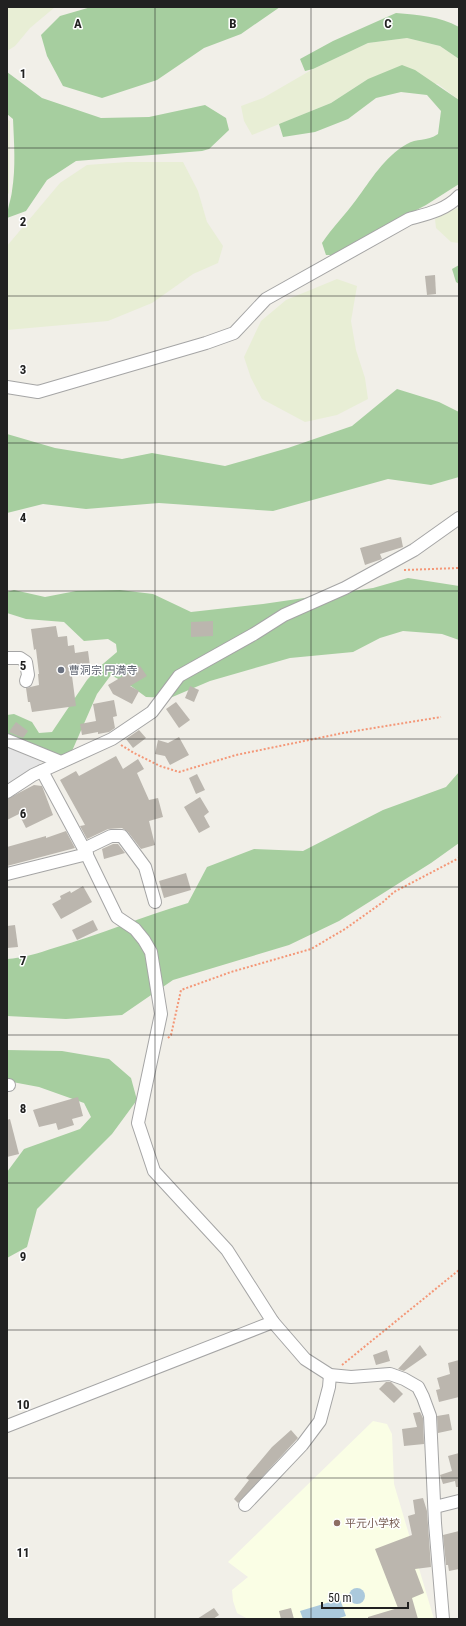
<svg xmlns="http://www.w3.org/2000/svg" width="466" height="1626" viewBox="0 0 466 1626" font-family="'Roboto Condensed','Noto Sans JP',sans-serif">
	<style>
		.education { fill: #fafee5 }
		.farmland { fill: #e8eed5 }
		.forest { fill: #a6ce9f }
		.parking { fill: #e5e5e5 }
		.water { fill: #abc9dc }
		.building { fill: #bbb6ae }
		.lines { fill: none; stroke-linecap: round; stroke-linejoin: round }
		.minor-casing { stroke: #a5a5a5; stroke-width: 14 }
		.path { stroke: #f49777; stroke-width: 2; stroke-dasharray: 2 2; stroke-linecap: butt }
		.minor { stroke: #fff; stroke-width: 12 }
		.grid { fill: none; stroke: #212121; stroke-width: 1; stroke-opacity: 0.55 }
		.worship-dot { fill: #6b7280; stroke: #fff; stroke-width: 1.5 }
		.education-dot { fill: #8d6e63; stroke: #fff; stroke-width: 1.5 }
		.labels { text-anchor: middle; stroke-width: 3; stroke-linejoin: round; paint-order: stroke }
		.worship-label { font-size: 11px; fill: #5b616d; stroke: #fff; text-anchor: start }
		.education-label { font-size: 11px; fill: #785e54; stroke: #fff; text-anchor: start }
		.grid-label { font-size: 13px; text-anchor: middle; font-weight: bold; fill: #212121; stroke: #fff; stroke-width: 3; stroke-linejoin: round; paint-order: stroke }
	</style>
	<rect width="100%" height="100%" fill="#f1efe8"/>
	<path class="education" d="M373,1421L387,1424L392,1434L394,1484L434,1619H248L237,1613L233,1601L232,1590L248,1577L228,1562Z"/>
	<g class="farmland">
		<path d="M7,7H55L30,28L15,46L7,51Z"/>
		<path d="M407,38L440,46L459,59V100L438,84L368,79L331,103L252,135L244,121L241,106L263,98L313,69L368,43Z"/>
		<path d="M7,119L10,121L9,193L7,195Z"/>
		<path d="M127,162H183L198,191L207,222L223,246L218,263L193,274L152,303L108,321L7,330V246L60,183L87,165Z"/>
		<path d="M459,207V243L451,242L436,228L435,219Z"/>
		<path d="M337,279L357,286L351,321L356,350L365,378L368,399L337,415L305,422L262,399L251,378L244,357L261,321L286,300Z"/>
	</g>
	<g class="forest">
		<path d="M91,7H280L241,34L204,48L157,80L102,98L63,86L47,56L41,35L60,16Z"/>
		<path d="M396,13C419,15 439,16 459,27V59L440,46L407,38L368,43L313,69L305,71L300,59L333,41Z"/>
		<path d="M402,65L415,70L459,100V184L426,205L365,237L334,255H326L322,243C332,228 345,215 356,200C371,180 384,157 407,144C416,138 427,142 438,134L441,111L427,95L401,92L376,98L348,119L315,132L283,137L279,124L331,103L368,79Z"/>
		<path d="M7,72L42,98L101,118L149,117L205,105L226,118L229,130L209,149L202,151L76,161L47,180L26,211L7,218C7,209 11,200 12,191C16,167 14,143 13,119L7,114Z"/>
		<path d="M459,265V284L456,282L452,269Z"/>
		<path d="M397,389L439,402L459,412V477L431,485L388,479L273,511L159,503L86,509L43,504L7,513V434L55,448L122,459L152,453L225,466L288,448L352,426Z"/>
		<path d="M408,578L459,586V640L442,634L403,631L380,638L353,652L290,658L210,681L170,698L146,697L131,686L111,675L97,694L72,751L60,757L7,733V715L14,714L32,722L39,733L52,732L87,680L97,669L117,652L116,644L108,639L84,641L64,622L26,619L7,613V592L14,590L45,597L76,591L120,590L153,594L191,612L263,604L373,588Z"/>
		<path d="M459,772V843L431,863L339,921L289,945L173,980L122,1015L66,1019L7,1016V959C23,958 39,953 54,948C100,935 143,916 188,903L207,867L254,849L303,851L383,810L446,787Z"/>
		<path d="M7,1050L62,1051L109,1059L131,1078L137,1100L112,1134L37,1209L27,1247L7,1258V1172L24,1149L80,1129L91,1117L84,1103L39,1087L7,1081Z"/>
	</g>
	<path class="parking" d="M7,747L42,762L21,779L7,787Z"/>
	<g class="water">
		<circle cx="357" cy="1596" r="8"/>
		<path d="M340,1599L346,1616L336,1619H303L300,1611Z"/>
	</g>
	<g class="building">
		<path d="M435,275L436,294L427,295L425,276Z"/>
		<path d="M401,537L403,547L380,554L382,559L365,565L360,548Z"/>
		<path d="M213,621V636L191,637V622Z"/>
		<path d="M56,626L58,637L67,636L68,646L74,645L75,653L88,651L90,666L78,668L79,675L72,676L76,706L32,712L30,702H28L26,688L39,685L38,674H39L36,649L34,650L31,629Z"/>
		<path d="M140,666L147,676L130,686L139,691L132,704L113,694L108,685Z"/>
		<path d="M190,686L199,690L194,702L185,698Z"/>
		<path d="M114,700L117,716L113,717L115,728L109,732L98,734V732L82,735L80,724L96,721L93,704Z"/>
		<path d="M176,702L190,720L179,728L166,709Z"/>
		<path d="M16,722L28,731L23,738L9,732Z"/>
		<path d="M139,730L146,738L133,748L126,739Z"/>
		<path d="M179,737L189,755L170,765L165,756L155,754L158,740L168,743Z"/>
		<path d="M116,756L123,769L138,759L144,769L137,773L149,800L158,798L163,817L149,821L155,845L141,849L128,832L122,828L108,829L87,839L80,826L85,825L60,780L76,771L79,776Z"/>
		<path d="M197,774L205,790L196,794L189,778Z"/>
		<path d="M34,785L42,786L53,815L26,828L19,814L7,820V799Z"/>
		<path d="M200,797L209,812L204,816L210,827L199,833L184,807Z"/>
		<path d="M66,831L75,848L7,866V847L46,836V838Z"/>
		<path d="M113,844H118L125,853L104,859L102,849Z"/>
		<path d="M186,873L191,890L164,898L159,881Z"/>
		<path d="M83,886L92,902L61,919L52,904L61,899L60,896L70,891L71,893Z"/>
		<path d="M93,920L98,930L77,940L72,930Z"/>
		<path d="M15,925L18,947L7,948V926Z"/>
		<path d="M78,1097L83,1116L72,1119L74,1125L58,1130L56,1123L39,1127L33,1110Z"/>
		<path d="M10,1119L19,1154L7,1157V1120Z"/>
		<path d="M420,1345L427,1355L404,1371L398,1369Z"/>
		<path d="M387,1350L390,1361L376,1365L373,1355Z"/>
		<path d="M459,1360V1397L439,1402L436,1390L440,1389L437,1378L450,1374L448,1363Z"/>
		<path d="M386,1382H391L403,1394L394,1403L379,1389Z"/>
		<path d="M420,1412L423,1418L424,1444L404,1446L402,1429L417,1427L413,1413Z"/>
		<path d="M449,1414L452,1430L438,1433L437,1416Z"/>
		<path d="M291,1430L298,1438L238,1503L234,1499L249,1480L246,1478L272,1447Z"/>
		<path d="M459,1453V1487H456L455,1481L443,1484L440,1475L452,1471L448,1456Z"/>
		<path d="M423,1498L427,1511L431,1567L415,1569L424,1593L412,1598L418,1619H368V1617L398,1608L375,1549L412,1535L408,1516L415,1514L413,1500Z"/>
		<path d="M459,1531V1569L449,1571L448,1565H446L443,1535Z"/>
		<path d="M214,1608L219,1615L213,1619H197Z"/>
		<path d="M291,1608L294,1619H281L279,1611Z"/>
	</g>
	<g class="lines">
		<defs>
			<g id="minor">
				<path d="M7,387L38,392L206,343L234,333L266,299L409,219C427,214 446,210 459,196"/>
				<path d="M7,658H20L26,662L28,675L26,681"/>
				<path d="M7,740L61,762"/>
				<path d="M42,771L84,849L117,917L135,929L144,940L151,952L161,1014L138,1123L154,1171L227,1250L273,1322L305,1359L330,1375L351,1377L390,1374L404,1379L418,1387L423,1397L430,1416L435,1523L443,1619"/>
				<path d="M7,792L33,775L112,739L152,712L179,676L254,634L284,615L345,588L414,550L459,518"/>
				<path d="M84,849L111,836H122L145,867L155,902"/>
				<path d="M7,874L87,854"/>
				<path d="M7,1085H9"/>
				<path d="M7,1426L273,1322"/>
				<path d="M245,1505L302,1445L320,1421L329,1387L330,1375"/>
				<path d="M435,1507L459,1501"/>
			</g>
		</defs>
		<use href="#minor" class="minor-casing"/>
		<g class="path">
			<path d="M404,570L459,568"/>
			<path d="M121,745L134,753L160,766L179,772L236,755L343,733L441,717"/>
			<path d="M168,1038L171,1035L181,990L231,972L311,949L345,929L383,902L394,892L459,858"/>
			<path d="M342,1365L459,1270"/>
		</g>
		<use href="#minor" class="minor"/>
	</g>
	<path class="grid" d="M155,7V1619M311,7V1619M7,148H459M7,296H459M7,443H459M7,591H459M7,739H459M7,887H459M7,1035H459M7,1183H459M7,1330H459M7,1478H459"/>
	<circle class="worship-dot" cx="61" cy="670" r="4"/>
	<circle class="education-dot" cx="337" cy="1523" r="4"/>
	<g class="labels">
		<g class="worship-label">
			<text x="69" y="674">曹洞宗 円満寺</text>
		</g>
		<g class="education-label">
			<text x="345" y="1527">平元小学校</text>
		</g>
	</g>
	<g class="grid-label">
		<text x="78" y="28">A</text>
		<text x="233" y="28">B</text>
		<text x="388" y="28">C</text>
		<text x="23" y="78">1</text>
		<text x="23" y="226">2</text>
		<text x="23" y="374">3</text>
		<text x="23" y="522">4</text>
		<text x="23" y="670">5</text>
		<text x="23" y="818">6</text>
		<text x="23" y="965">7</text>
		<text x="23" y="1113">8</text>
		<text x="23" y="1261">9</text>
		<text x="23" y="1409">10</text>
		<text x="23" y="1557">11</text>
	</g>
	<rect width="466" height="1626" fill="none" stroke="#212121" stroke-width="16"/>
	<path d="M322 1602v6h86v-6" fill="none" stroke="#212121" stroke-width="2"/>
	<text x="328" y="1602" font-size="12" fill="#212121" stroke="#ffffff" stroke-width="3" paint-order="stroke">50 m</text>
</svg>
